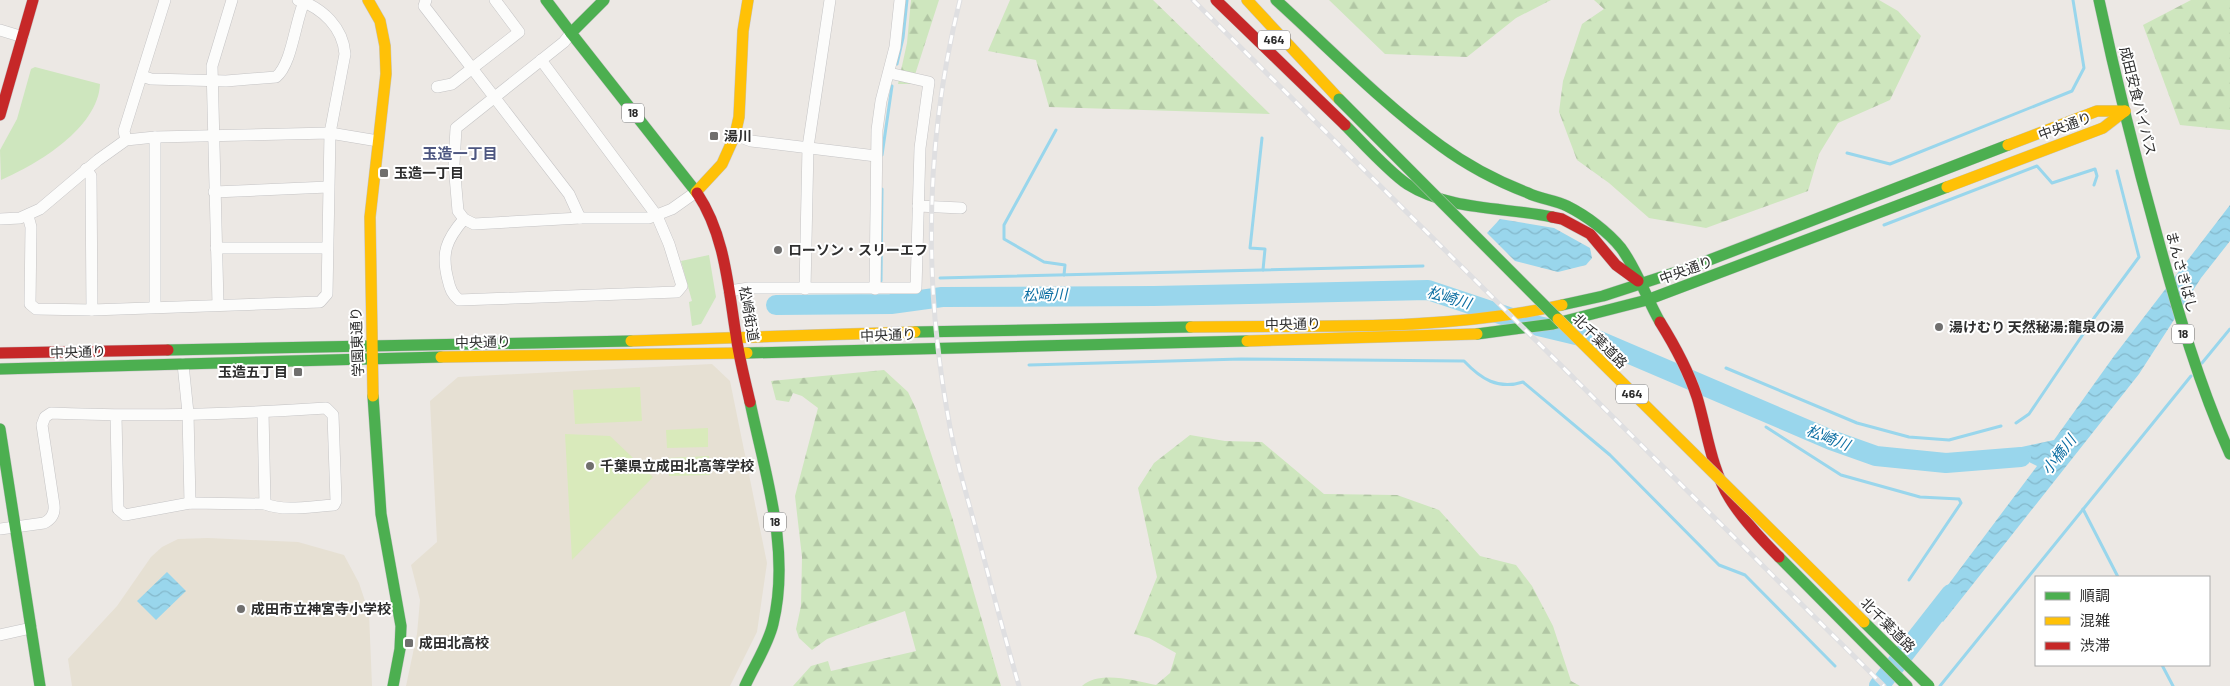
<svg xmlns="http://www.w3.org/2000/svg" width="2230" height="686" viewBox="0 0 2230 686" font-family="Barlow,'Noto Sans JP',sans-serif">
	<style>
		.education { fill: #e6e0d3 }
		.forest { fill: url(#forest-firs) }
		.park { fill: #cee6be }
		.pitch { fill: #d9eabb }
		.water { fill: url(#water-waves) }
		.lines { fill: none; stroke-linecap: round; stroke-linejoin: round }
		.stream { stroke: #99d6ec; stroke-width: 3 }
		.river { stroke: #99d6ec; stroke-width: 20 }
		.street-casing { stroke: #c5c4c5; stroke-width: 12 }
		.fast-casing { stroke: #c5c4c5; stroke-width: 12 }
		.slow-casing { stroke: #c5c4c5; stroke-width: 12 }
		.jam-casing { stroke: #c5c4c5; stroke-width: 12 }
		.street { stroke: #fcfcfb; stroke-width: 11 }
		.fast { stroke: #4caf50; stroke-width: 11 }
		.slow { stroke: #ffc107; stroke-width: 11 }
		.jam { stroke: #c62828; stroke-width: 11 }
		.rail-casing { stroke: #dfdfe1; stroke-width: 5 }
		.rail { stroke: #fff; stroke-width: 3; stroke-dasharray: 9; stroke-linecap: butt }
		.fast-bridge-casing { stroke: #c6c5c4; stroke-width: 12; stroke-linecap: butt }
		.slow-bridge-casing { stroke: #c6c5c4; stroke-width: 12; stroke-linecap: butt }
		.fast-bridge { stroke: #4caf50; stroke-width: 11 }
		.slow-bridge { stroke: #ffc107; stroke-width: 11 }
		.poi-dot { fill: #706f6e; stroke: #fff; stroke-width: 2 }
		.labels { text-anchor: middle; stroke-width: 4; stroke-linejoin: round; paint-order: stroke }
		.shield { fill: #fff; stroke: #6d6d6d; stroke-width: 1 }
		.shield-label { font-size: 12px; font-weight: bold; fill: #2e2e2e }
		.street-label { font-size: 14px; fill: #2e2e2e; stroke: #fff }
		.poi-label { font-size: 14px; font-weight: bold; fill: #2e2e2e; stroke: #fff; text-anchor: start }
		.neighbourhood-label { font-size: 15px; font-weight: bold; fill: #4d5680; stroke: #fff }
		.water-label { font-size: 15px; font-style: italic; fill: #0d6fa3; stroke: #fff }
	</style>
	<defs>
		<pattern id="forest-firs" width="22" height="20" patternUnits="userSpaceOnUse" patternTransform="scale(1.25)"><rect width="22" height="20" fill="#cee6be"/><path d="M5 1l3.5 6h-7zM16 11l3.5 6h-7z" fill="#b1c6a4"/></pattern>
		<pattern id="water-waves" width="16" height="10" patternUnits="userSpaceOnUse" patternTransform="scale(1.25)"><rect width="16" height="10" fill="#99d6ec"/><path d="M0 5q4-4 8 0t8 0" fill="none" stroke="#84b8cb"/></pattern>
	</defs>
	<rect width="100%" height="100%" fill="#ece8e4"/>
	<g class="education">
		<path d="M712,364L730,381L767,563L757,632L730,686H406L417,634L420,600L411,565L437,542L430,401L458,377Z"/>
		<path d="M208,538L298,542L344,555L359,583L369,613L372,686H72L68,659L117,606L151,557L162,547L178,539Z"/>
	</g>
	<g class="forest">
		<path d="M911,0H939L912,84H898L907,43Z"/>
		<path d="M1010,0H1153L1270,114L1049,107L1036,60L988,51Z"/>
		<path d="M1329,0H1551L1516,18L1467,57L1385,54Z"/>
		<path d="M1594,0H1879L1898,11L1921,36L1890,100L1838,123L1819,154L1808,191L1706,228L1649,218L1609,183L1577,160L1559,112L1563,81L1582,24L1604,9Z"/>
		<path d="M2191,0H2230V130L2180,125L2143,25Z"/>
		<path d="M884,370L908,392L917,411L952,517L1001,686H793L811,666L828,661L831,671L916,651L905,611L827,639L812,650L799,638L796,629L801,606L802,557L795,496L818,408L802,396L793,393L789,402L776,400L771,381Z"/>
		<path d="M1190,435L1225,441L1262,442L1324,494L1397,495L1439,510L1480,556L1516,565L1532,586L1553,626L1571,681L1580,686H1082C1100,670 1135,681 1156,685L1170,673L1176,653L1149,638L1134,634L1157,577L1138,488L1154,463Z"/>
	</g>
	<g class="park">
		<path d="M35,67L100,84C98,128 38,164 1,180L0,150L17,119L31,69Z"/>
		<path d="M709,255L716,297L701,324L692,326L689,302L692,301L681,261Z"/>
	</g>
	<g class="pitch">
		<path d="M640,387L642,421L575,424L573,390Z"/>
		<path d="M708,428V447L667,448L666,430Z"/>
		<path d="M565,434L610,436L653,477L572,560Z"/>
		<path d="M709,456L710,475L669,476L668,458Z"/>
	</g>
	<g class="water">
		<path d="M2230,205V241L2201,278L2139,374L1943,622L1930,609L2037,466L2029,462L1979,470L2008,450L2054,440L2114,356Z"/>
		<path d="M1500,219L1554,228L1590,248L1592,258L1586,265L1558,272L1515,261L1487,233Z"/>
		<path d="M167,572L186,591L156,620L137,601Z"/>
	</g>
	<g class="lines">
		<g class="stream">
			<path d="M897,64L903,38L907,0"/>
			<path d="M1056,130L1004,225V239L1044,262L1065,265L1064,275"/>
			<path d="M1262,138L1250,248L1265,249L1263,270"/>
			<path d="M1847,153L1890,164L2072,91L2084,68L2073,0"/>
			<path d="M882,155L892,86"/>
			<path d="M1884,225L2037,166L2052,183L2095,169L2097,176L2094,185"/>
			<path d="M940,278L1423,266"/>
			<path d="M881,281L882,189"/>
			<path d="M2202,363L2230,329"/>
			<path d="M1029,365L1241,359L1464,361C1481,379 1498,390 1523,382L1610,455L1719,565L1745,575L1835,666"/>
			<path d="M1726,368L1857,423L1909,437L1949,440L2001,426"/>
			<path d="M2016,423L2029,414L2094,318L2139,257L2117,171"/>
			<path d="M1766,427L1841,475L1920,497L1959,499L1961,503L1909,580"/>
			<path d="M2083,509L2118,577"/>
			<path d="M2162,665L2173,686"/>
			<path d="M1940,686L2191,376"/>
		</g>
		<g class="river">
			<path d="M776,305L891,304L942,297L1154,296L1428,290L1530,324L1597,340L1831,440L1876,456L1946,463L2021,457"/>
			<path d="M1879,686L1951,594"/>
		</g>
		<defs>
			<g id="street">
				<path d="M426,0L424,6L569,194L580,218"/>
				<path d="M0,30L23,37"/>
				<path d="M571,33L564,42L456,128L454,164L458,211L464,219L474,224L580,218H649L672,209L696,192"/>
				<path d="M142,76L151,79L226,81L276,77C292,64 295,22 304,2"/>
				<path d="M437,87L452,84L519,32L495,0"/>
				<path d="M735,135L751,141L876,156"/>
				<path d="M155,137V307"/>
				<path d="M126,140L124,131L165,0"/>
				<path d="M86,169L91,176L92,310"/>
				<path d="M214,192L328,187"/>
				<path d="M918,206L961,208"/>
				<path d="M28,216L31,227L30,304L36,309L92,310L320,302L327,294L330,133L345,54C343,28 323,8 298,0"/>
				<path d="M0,219L20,218L40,209L98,160L126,140L155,137L330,133L378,141"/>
				<path d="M464,219C446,240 441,253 448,280C450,289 452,294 459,300L677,292L682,286L669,244L657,216L541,60"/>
				<path d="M216,248H327"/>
				<path d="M805,289L808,147L830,0"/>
				<path d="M875,289L877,130L881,101L895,47L900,0"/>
				<path d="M729,291L749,288H916L920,148L929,82L889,73"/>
				<path d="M218,304L212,66L232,0"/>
				<path d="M183,364L188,413L190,503"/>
				<path d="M263,412L265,504"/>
				<path d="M0,529L44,523C52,519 55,513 54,505L42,425L45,417L51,413C143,417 235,414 326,408L333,415L336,501L334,505C312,506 286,512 265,504L190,503L125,515L118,509L116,416"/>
				<path d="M0,635L31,628"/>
			</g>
			<g id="fast">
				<path d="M546,0L571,33"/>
				<path d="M604,0L571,33L697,193"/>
				<path d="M1276,0C1330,49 1382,103 1441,146C1468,166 1497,181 1528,193C1540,199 1555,200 1567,206C1587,216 1608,232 1621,248C1638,271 1646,298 1660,322"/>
				<path d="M2099,0C2116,80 2136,160 2158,239C2178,312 2199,385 2230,454"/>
				<path d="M1345,125C1362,142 1389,172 1407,184C1450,211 1504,207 1552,217"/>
				<path d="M1562,305L1603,296L1686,269L2008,145"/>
				<path d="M915,332L1191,327"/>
				<path d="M1477,334L1553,324L1647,300L1947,187"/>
				<path d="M168,350L631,341"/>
				<path d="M747,353L1247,341"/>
				<path d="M0,369L441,357"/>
				<path d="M373,396L381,514L401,626L400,649L393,686"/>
				<path d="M0,429L40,686"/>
				<path d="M1779,557L1907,686"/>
				<path d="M745,686C754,666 768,645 773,624C791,550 765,474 750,402"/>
			</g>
			<g id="slow">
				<path d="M368,0L380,21L385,46L386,74L370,217L373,396"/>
				<path d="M1247,0L1339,99"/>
				<path d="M2008,145L2097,111H2125"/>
				<path d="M1947,187L2103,128L2125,111"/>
				<path d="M696,192L722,164L735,135L739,117L743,31L748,0"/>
				<path d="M1191,327C1314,325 1441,332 1562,305"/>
				<path d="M631,341L915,332"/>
				<path d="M1247,341L1477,334"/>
				<path d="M441,357L747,353"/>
			</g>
			<g id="jam">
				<path d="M1216,0L1345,125"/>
				<path d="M0,115L33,0"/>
				<path d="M697,193C725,235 728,286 736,335C739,358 745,380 750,402"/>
				<path d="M1552,217L1562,219L1590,234L1616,265L1638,281"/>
				<path d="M1660,322C1675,346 1688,370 1697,397C1707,430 1711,469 1730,499C1743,520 1761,539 1779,557"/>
				<path d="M0,353L168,350"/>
			</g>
		</defs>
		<use href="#street" class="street-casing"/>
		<use href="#fast" class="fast-casing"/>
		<use href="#slow" class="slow-casing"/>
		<use href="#jam" class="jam-casing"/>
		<use href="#street" class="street"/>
		<use href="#fast" class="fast"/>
		<use href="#slow" class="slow"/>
		<use href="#jam" class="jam"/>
		<defs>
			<g id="rail">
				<path d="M960,0C925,140 923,285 950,427C957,465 969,503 979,540C992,589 1005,638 1019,686"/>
				<path d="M1193,0L1884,686"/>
			</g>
		</defs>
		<use href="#rail" class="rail-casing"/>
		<use href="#rail" class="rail"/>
		<defs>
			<g id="fast-bridge">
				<path d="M1339,99L1558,319"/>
				<path d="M1864,622L1929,686"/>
			</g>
			<path id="slow-bridge" d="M1558,319L1864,622"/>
		</defs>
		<use href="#fast-bridge" class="fast-bridge-casing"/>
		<use href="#slow-bridge" class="slow-bridge-casing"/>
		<use href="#fast-bridge" class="fast-bridge"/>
		<use href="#slow-bridge" class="slow-bridge"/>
	</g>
	<g class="poi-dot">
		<rect x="709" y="131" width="10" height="10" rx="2.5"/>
		<rect x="379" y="168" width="10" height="10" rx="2.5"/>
		<circle cx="778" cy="250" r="5"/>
		<circle cx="1939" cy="327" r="5"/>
		<rect x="293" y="367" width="10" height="10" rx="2.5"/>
		<circle cx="590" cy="466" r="5"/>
		<circle cx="241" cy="609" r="5"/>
		<rect x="404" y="638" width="10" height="10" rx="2.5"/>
	</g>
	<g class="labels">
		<g class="shield">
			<rect x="1258" y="30.5" width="32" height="19" rx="4"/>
			<rect x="622" y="103.5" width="22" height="19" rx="4"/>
			<rect x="2172" y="324.5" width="22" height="19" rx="4"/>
			<rect x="1616" y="384.5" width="32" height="19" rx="4"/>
			<rect x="764" y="512.5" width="22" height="19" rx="4"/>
		</g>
		<g class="shield-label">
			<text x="1274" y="44">464</text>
			<text x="633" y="117">18</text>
			<text x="2183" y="338">18</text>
			<text x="1632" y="398">464</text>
			<text x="775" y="526">18</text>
		</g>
		<g class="street-label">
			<text transform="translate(2138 101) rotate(76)" y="5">成田安食バイパス</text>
			<text transform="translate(2065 126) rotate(-20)" y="5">中央通り</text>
			<text transform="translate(1686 270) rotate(-20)" y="5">中央通り</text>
			<text transform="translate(2182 272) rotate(75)" y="5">まんさきばし</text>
			<text transform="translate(749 314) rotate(80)" y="5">松崎街道</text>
			<text transform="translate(1293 324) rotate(-1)" y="5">中央通り</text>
			<text transform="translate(888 335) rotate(-2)" y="5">中央通り</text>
			<text transform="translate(1600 341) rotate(45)" y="5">北千葉道路</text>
			<text transform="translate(357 342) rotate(-92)" y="5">学園東通り</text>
			<text transform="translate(483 342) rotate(-1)" y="5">中央通り</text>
			<text transform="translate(78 352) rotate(-2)" y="5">中央通り</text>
			<text transform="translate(1888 625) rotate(45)" y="5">北千葉道路</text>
		</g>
		<g class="poi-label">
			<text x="724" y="141">湯川</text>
			<text x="394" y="178">玉造一丁目</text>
			<text x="788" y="255">ローソン・スリーエフ</text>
			<text x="1949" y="332">湯けむり 天然秘湯;龍泉の湯</text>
			<text x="288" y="377" text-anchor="end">玉造五丁目</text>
			<text x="600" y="471">千葉県立成田北高等学校</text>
			<text x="251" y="614">成田市立神宮寺小学校</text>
			<text x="419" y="648">成田北高校</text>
		</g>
		<g class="neighbourhood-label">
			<text x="460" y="159">玉造一丁目</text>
		</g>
		<g class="water-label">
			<text transform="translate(1045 295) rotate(-1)" y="5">松崎川</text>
			<text transform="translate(1449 298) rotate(16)" y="5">松崎川</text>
			<text transform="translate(1828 438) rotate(21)" y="5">松崎川</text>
			<text transform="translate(2059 455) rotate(-52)" y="5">小橋川</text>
		</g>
	</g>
	<rect x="2035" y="576" width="175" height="90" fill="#ffffff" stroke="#ababab"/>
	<rect x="2045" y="592" width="25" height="8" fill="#4caf50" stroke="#ababab"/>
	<text x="2080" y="601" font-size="15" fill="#2e2e2e">順調</text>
	<rect x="2045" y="617" width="25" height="8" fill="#ffc107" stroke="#ababab"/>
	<text x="2080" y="626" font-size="15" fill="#2e2e2e">混雑</text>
	<rect x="2045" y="642" width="25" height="8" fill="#c62828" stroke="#ababab"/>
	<text x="2080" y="651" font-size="15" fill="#2e2e2e">渋滞</text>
</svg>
